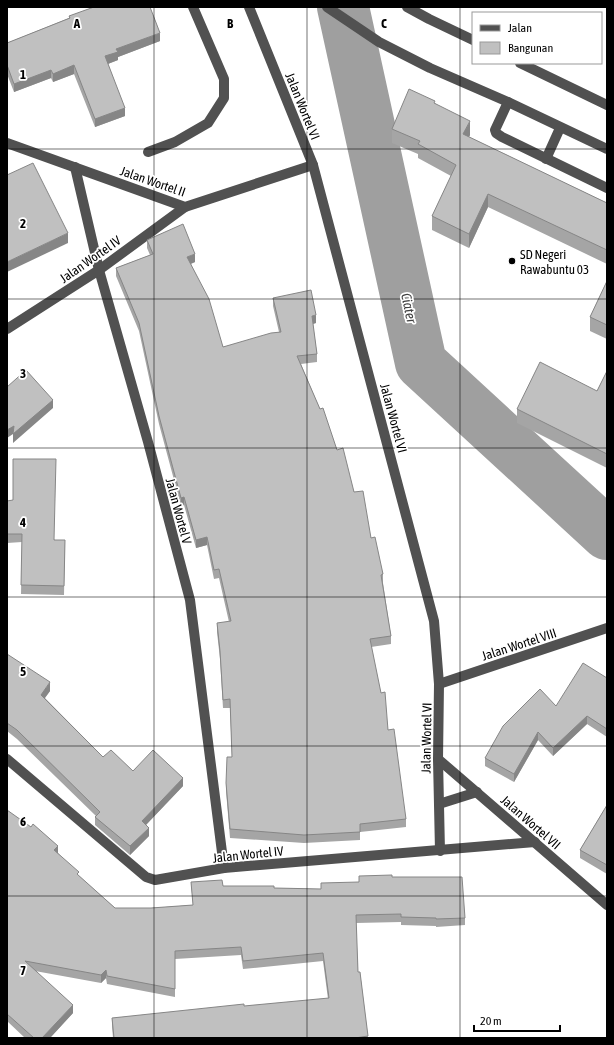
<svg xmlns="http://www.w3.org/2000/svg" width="614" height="1045" viewBox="0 0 614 1045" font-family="'Asap Condensed',sans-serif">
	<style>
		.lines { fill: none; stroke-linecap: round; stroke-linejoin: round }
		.river { stroke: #9f9f9f; stroke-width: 52 }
		.minor { stroke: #515151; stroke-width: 10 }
		.wall { fill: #a5a5a5 }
		.shaded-wall { fill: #868686 }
		.building { fill: #c0c0c0; stroke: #868686 }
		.grid { fill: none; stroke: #000; stroke-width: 1; stroke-opacity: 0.55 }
		.poi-dot { fill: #000; stroke: #fff; stroke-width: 1.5 }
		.labels { text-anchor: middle; stroke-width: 3.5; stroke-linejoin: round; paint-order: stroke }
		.street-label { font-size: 13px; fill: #000; stroke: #fff }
		.poi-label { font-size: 13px; fill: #000; stroke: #fff; text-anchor: start }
		.water-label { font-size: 14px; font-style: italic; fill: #404040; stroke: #fff }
		.grid-label { font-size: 13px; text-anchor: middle; font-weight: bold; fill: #000; stroke: #fff; stroke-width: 3.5; stroke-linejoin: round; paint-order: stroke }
	</style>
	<rect width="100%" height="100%" fill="#fff"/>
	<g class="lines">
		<path class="river" d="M343,7L421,363L607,534"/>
		<g class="minor">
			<path d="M249,7L313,165L434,621L439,684L438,759L440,851"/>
			<path d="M327,7L379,42L430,68L508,102L607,149"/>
			<path d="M407,7L429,19L473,40"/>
			<path d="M520,63L607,105"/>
			<path d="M508,102L495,130L496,133L502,137L607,188"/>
			<path d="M7,143L185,207L313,165"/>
			<path d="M148,152L175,142L208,123L224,98V79L193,7"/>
			<path d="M546,159L560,128"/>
			<path d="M75,167L99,270L148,442L190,600L224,868"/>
			<path d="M7,329L99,270L185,207"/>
			<path d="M439,684L607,628"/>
			<path d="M7,759L146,877L155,880L224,868L535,842"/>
			<path d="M438,759L607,905"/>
			<path d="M439,804L477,792"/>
		</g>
	</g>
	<g class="wall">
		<path d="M69,16L160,41L118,57V60L108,64L125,116L95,127L74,74L53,82L51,78L14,92L7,74V43L69,18Z"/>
		<path d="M435,103L470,135L469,137L607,203V264L488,207L469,248L432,230V216L451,176L418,158V154L392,143V129Z"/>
		<path d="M147,240L195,262L191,264L223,347L279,332L273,306V298L316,323L313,324L317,354V362L301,364L337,450L354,492L371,538L383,574V583L391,636V644L371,647L406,819V827L360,832V840L304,843L230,838L226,791V783L232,757L230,708H223L220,659L217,632V623L229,622L219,578L214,579L207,545L196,548L184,505L181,506L159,424L139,331L116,276V268L150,255L147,248Z"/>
		<path d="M607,281V339L590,331V317Z"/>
		<path d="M607,371V468L517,423V409L597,391Z"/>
		<path d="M7,501L55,540H65L64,595L21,594L22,542L7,543Z"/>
		<path d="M7,654L50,691L45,698L103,757L133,771L183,786L146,825L149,836L130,855L95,825V817L96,816L17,739L7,731Z"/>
		<path d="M607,678V737L587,724L553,756L538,740L514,782L485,766V758L556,706Z"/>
		<path d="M607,805V874L580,858V850Z"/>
		<path d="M7,810L58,853L79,876L115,908H151L193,905L191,882L223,886L274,888L321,889L392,877L465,918V925L436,927V926L401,925V922L356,923L358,972H360L368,1038H113L112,1026V1018L328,999L323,961L243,969L241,955L175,959V997L107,984L106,978L101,983L35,971L73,1013L50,1038H25L7,1021Z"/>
	</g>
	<g class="shaded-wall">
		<path d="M160,33V41L118,57V60L105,65V56L116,49Z"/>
		<path d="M74,65V74L53,82V74Z"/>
		<path d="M51,70V78L14,92V84Z"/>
		<path d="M125,108V116L95,127V119Z"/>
		<path d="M470,121V135L463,148V134Z"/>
		<path d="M488,194V207L469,248V234Z"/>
		<path d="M68,233V243L7,272V262Z"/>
		<path d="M195,254V262L187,265V257Z"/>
		<path d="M316,315V323L312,324V316Z"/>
		<path d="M53,400V408L13,443V434L7,438V430Z"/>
		<path d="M184,497V505L181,506V498Z"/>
		<path d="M207,537V545L196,548V540Z"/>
		<path d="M50,682V691L41,703V695Z"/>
		<path d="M587,716V724L553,756V748Z"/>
		<path d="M538,732V740L514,782V774Z"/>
		<path d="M183,778V786L142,829V821Z"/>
		<path d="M149,828V836L130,855V846Z"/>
		<path d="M58,846V854L54,850Z"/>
		<path d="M106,970V978L101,983V975Z"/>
		<path d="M73,1005V1013L50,1038H42Z"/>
	</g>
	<g class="building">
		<path d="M94,7H150L160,33L116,49L118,52L105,56L125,108L95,119L74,65L53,74L51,70L14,84L7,65V43L70,18L69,16Z"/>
		<path d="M409,89L435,101L434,103L470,121L463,134L607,203V250L488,194L469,234L432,216L456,165L418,144L420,141L392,129Z"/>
		<path d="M33,163L68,233L7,262V175Z"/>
		<path d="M183,224L195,254L187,257L209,299L223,347L271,333L281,332L273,298L311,290L316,315L312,316L317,354L297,356L320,409L323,408L337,450L343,448L354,492L363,491L371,538L375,537L383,574L381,575L391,636L370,639L381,693L385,692L388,730L394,729L406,819L360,824V832L304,835L230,829L226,783L227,757H232L230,699L223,700L220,651L217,623L231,621L219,569L214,570L207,537L196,540L184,497L181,498L159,416L139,323L116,268L153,254L147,240Z"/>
		<path d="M607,281V325L590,317Z"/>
		<path d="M540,362L597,391L607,371V454L517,409Z"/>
		<path d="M26,370L53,400L13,434L14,426L7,430V387Z"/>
		<path d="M13,459H56L54,540H65L64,586L21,585L22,534H7V501L13,500Z"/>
		<path d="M7,654L50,682L41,695L103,757L111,750L133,771L153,750L183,778L142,821L149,828L130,846L95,817L100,812L17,730L7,723Z"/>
		<path d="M583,663L607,678V729L587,716L553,748L538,732L514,774L485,758L503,726L540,689L556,706Z"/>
		<path d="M607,805V865L580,850Z"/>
		<path d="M7,810L31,827L33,824L58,846L54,850L79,872L77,874L115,908H151L193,905L191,882L222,880L223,886H274V888L321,889V883L359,882V876L392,875V877H462L465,918L436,919V918L401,917V914L356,915L358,972H360L368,1036L355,1038H114L112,1018L244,1004V1006L329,998L323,953L243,961L241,947L175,951V989L107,976L106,970L101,975L25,961L73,1005L42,1038H34L7,1014Z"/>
	</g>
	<path class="grid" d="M154,7V1038M307,7V1038M460,7V1038M7,149H607M7,299H607M7,448H607M7,597H607M7,746H607M7,896H607"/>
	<circle class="poi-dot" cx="512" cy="261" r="4"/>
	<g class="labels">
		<g class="street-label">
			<text transform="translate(303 106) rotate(68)" y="5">Jalan Wortel VI</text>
			<text transform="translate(153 181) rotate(19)" y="5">Jalan Wortel II</text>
			<text transform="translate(90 259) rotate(-35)" y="5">Jalan Wortel IV</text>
			<text transform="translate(394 418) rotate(75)" y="5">Jalan Wortel VI</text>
			<text transform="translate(179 511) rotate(75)" y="5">Jalan Wortel V</text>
			<text transform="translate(519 644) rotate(-18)" y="5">Jalan Wortel VIII</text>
			<text transform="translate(426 738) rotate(-89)" y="5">Jalan Wortel VI</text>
			<text transform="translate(531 822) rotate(41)" y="5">Jalan Wortel VII</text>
			<text transform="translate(248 854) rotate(-6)" y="5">Jalan Wortel IV</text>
		</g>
		<g class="poi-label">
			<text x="520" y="259">SD Negeri<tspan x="520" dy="15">Rawabuntu 03</tspan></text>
		</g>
		<g class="water-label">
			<text transform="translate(409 308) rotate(78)" y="5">Ciater</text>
		</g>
	</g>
	<g class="grid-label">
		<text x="77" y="28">A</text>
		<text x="230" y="28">B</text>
		<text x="384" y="28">C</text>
		<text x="23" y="79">1</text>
		<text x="23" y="228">2</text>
		<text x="23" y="378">3</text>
		<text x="23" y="527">4</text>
		<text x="23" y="676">5</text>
		<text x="23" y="826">6</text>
		<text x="23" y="975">7</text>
	</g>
	<rect width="614" height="1045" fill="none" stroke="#000000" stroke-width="16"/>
	<rect x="472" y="12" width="130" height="52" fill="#ffffff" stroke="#999999"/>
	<rect x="480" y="25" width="20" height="6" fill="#515151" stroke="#999999"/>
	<text x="508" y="32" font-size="12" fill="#000000">Jalan</text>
	<rect x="480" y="42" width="20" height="12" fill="#c0c0c0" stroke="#999999"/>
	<text x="508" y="52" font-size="12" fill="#000000">Bangunan</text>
	<path d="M474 1025v6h86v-6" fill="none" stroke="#000000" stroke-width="2"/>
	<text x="480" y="1025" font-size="12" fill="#000000" stroke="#ffffff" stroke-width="3" paint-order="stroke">20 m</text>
</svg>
